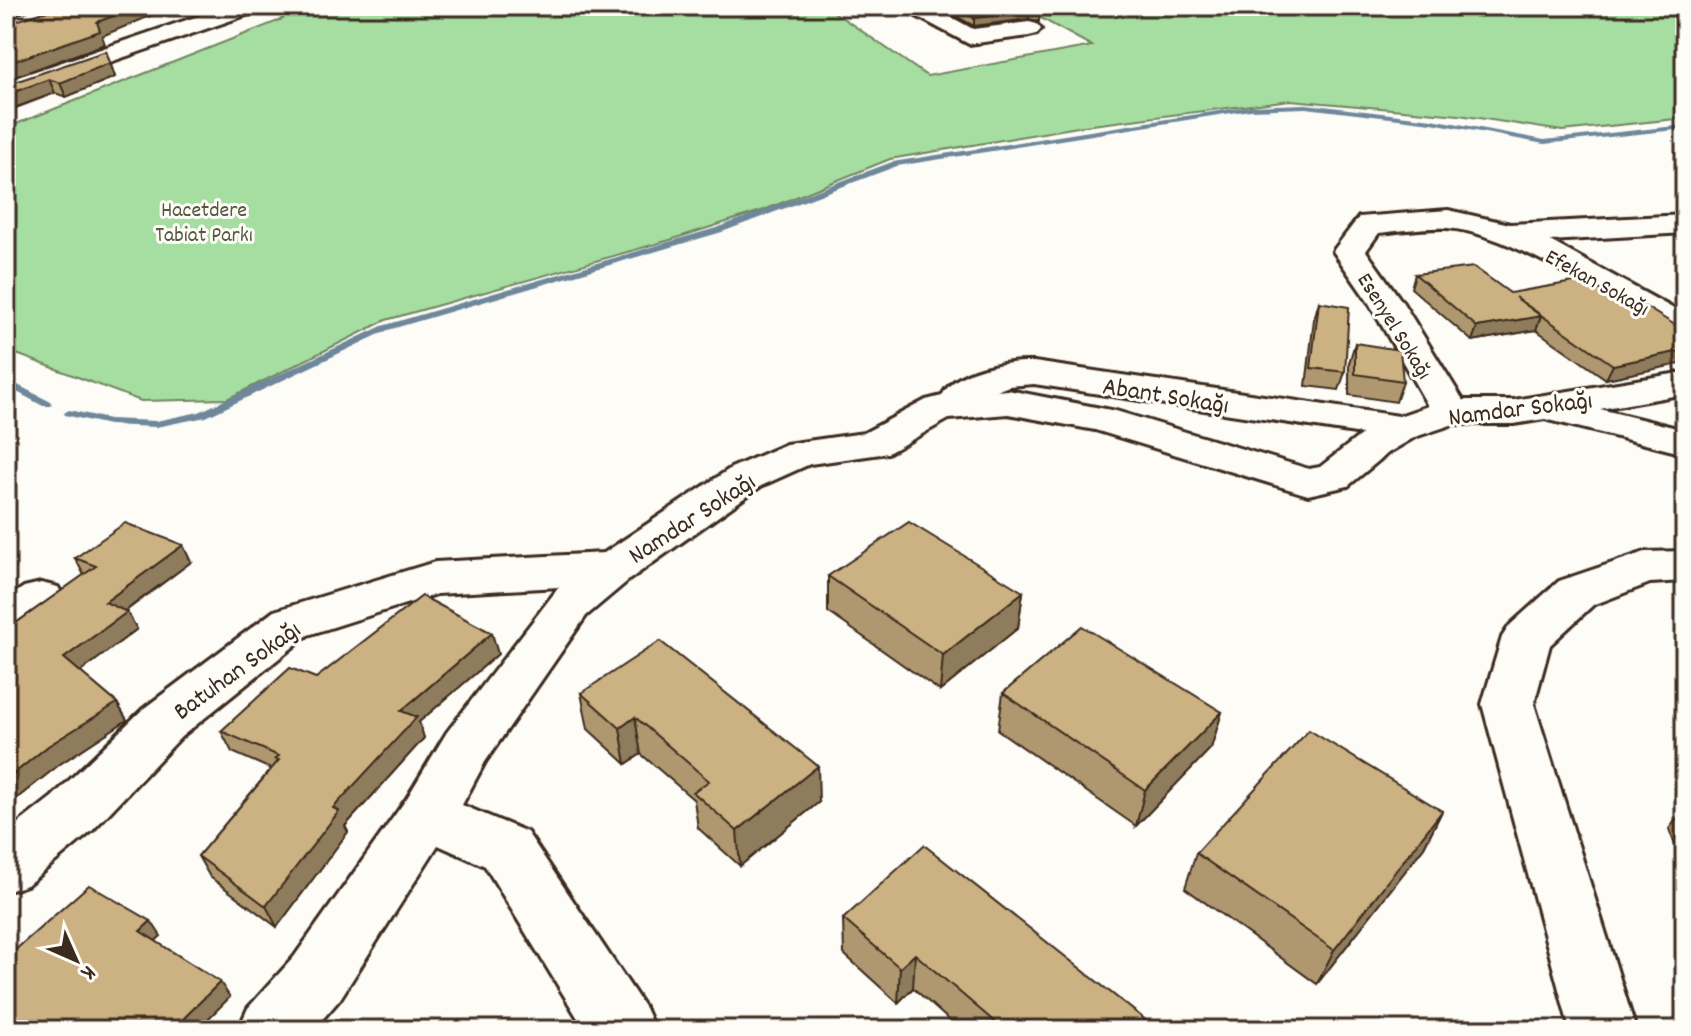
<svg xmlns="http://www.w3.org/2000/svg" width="1691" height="1036" viewBox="0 0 1691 1036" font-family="Dekko,sans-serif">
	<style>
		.green { fill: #a6dda1; stroke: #708460; stroke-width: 2 }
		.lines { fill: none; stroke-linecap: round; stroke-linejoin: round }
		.stream { fill: #6e879a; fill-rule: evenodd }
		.minor-casing { stroke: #3b2a1e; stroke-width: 6 }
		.minor { fill: #fdfcf7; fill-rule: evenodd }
		.wall { fill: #af9870; stroke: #3b2a1e; stroke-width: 2 }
		.shaded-wall { fill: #8f7c5b; stroke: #3b2a1e; stroke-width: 2 }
		.building { fill: #ccb182; stroke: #3b2a1e; stroke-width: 2 }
		.labels { text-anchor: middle; stroke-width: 6; stroke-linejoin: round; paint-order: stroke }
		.far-park-label { font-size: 22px; fill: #56573f; stroke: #fdfcf7 }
		.far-street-label { font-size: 22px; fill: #3b2a1e; stroke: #fdfcf7 }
		.street-label { font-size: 26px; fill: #3b2a1e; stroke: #fdfcf7 }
	</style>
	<rect width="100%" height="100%" fill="#fdfcf7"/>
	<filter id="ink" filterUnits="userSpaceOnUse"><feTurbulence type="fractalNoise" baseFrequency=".0125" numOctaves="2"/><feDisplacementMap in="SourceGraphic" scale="16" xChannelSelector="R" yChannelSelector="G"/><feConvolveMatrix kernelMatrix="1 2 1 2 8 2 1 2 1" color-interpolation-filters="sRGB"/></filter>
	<g filter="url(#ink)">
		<path class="green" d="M266,6H815L831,10L927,76L1092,46L1019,6H1685V118L1562,131L1459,115L1290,100L1084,126L890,159L764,210L670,240L386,320L227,399L141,401L6,350V128L283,19Z"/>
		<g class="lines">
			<g class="stream">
				<path d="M1306,104L1432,119L1544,140L1685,125V129L1544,144L1432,123L1306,108L1250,110L897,166L722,232L388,330L206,417L156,427L109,425L65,415L64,413L69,410L109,419L156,421L199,412L382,326L716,228L892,162L1250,106Z"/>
				<path d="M6,379L51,402L52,404L51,406H43L6,386Z"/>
			</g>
			<defs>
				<g id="minor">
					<path d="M228,6L258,7L255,12L6,98V81Z"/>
					<path d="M904,6H931L973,29L1029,22L1037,24L1041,29L1037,34L1029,36L969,44L907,11Z"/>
					<path d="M1448,210L1510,224L1685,215V233L1550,241L1685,315V341L1672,338C1613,303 1515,233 1447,228C1425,227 1401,231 1379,233L1366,251L1403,303L1463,400H1514L1685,372V394L1600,409L1685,430V454L1545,419L1514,424H1454L1415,437L1388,453L1348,486L1308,495L1095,430L1008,414L949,419L888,453L810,464L761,486L630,579L586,616L485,762L462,805L527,832L645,1008L655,1030H585L485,866L438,845L340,999L313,1030H238L248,1008L294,957L407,798L447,732L559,587L437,594L308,635L181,737L92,831L27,885L6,892V833L52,797L143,709L274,611L435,562L604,553L731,468L786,444L864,433L926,400L942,396C954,369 1007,361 1034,362L1399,416L1428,406L1369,303L1333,251L1359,217ZM1034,384L1362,434L1320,467L1309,469L1116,411L1008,390L996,391L1009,386Z"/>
					<path d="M1685,551V581L1650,583L1593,605L1550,645L1534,704L1636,1030H1570L1482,704L1502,637L1510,625L1559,581L1645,552Z"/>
					<path d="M41,583L58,587L65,599C52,620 29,634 6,640V599L24,587Z"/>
				</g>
			</defs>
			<use href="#minor" class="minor-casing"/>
			<use href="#minor" class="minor"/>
		</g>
		<g class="wall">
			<path d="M937,6H1027L1040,13L1039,21L1029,19L974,26Z"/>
			<path d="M111,65L115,77L66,97L55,93L11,110L6,85Z"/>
			<path d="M1415,274L1510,293L1625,306L1685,331L1606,379L1536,330L1472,341L1411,288Z"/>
			<path d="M1319,302L1345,372L1339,390L1306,386L1314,319Z"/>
			<path d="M1355,343L1403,381L1396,402L1349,395V363Z"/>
			<path d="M75,558L191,562L126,611L137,629L80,672L117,703L127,720L60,764L6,807V622L13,625L84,575Z"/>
			<path d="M828,576L1023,592L1018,628L940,691L828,612Z"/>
			<path d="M498,654L419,722L424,738L345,826L348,832L277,927L210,877L198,856L271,769L232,752L221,731Z"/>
			<path d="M581,693L819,802L740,866L698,828L694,800L641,754L626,764L588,729Z"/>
			<path d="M1003,693L1222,712L1211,748L1136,826L998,730Z"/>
			<path d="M1685,807V872L1669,829Z"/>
			<path d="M1442,811L1424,847L1317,984L1185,888L1196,853Z"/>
			<path d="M843,919L1145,1030H960L913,988L898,1003L844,954Z"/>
		</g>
		<g class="shaded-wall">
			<path d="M6,6H42L6,18Z"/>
			<path d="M138,6H174L102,36L105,44L6,80V64L97,22Z"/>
			<path d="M1029,11V19L974,26V18Z"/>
			<path d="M106,51L115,77L66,97L60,83Z"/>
			<path d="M49,79L55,93L6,111V95Z"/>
			<path d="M1541,316L1536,330L1472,341L1477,327Z"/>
			<path d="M1685,350V363L1606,379L1613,365Z"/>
			<path d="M183,545L191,562L114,619L105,602Z"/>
			<path d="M1023,592L1018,628L940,691L943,655Z"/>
			<path d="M127,612L137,629L75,676L64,658Z"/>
			<path d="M492,633L498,654L419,722L424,738L345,826L348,832L277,927L266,906L401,711Z"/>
			<path d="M117,703L127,720L60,764L6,807V780L48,746Z"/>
			<path d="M1222,712L1211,748L1136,826L1145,790Z"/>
			<path d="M635,717L641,754L626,764L620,728Z"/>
			<path d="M818,766L819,802L740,866L737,831Z"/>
			<path d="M1442,811L1424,847L1317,984L1334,950Z"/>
			<path d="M151,921L161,936L150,946L140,931Z"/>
			<path d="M915,954L913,988L898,1003L900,968Z"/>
			<path d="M220,982L230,997L197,1030H172Z"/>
		</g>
		<g class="building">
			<path d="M63,6H138L97,22L100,31L6,64V24Z"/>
			<path d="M952,6H1027L1040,13L1029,11L974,18Z"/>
			<path d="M106,51L110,63L60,83L49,79L6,95V85Z"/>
			<path d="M1474,267L1510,293L1585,280L1625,306L1639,303L1685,331V350L1613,365L1515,297L1541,316L1477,327L1415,274Z"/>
			<path d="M1319,302L1349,307L1345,372L1311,368Z"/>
			<path d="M1355,343L1400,350L1403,381L1355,374Z"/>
			<path d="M909,522L1023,592L943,655L828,576Z"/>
			<path d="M125,523L183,545L105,602L127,612L64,658L117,703L48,746L6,780V622L13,625L96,566L75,558Z"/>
			<path d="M422,596L492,633L401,711L417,717L333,808L339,811L266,906L198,856L279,760L275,759L279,756L221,731L290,668L316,678Z"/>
			<path d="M1082,626L1222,712L1145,790L1003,693Z"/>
			<path d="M660,641L818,766L737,831L693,792L709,781L635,717L620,728L581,693Z"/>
			<path d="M1309,730L1442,811L1334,950L1196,853Z"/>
			<path d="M924,845L1148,1022L1141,1030H1004L915,954L900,968L843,919Z"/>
			<path d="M89,885L151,921L140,931L220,982L172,1030H69L66,1028L65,1030H6V958Z"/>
		</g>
	</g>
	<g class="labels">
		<g class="far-park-label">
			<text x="204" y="216">Hacetdere<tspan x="204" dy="25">Tabiat Parkı</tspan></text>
		</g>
		<g class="far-street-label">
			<text transform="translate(1598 281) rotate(29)" y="8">Efekan Sokağı</text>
			<text transform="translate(1396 325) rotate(58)" y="8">Esenyel Sokağı</text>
		</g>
		<g class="street-label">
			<text transform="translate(1166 394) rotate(9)" y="9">Abant Sokağı</text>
			<text transform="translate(1520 407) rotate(-7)" y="9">Namdar Sokağı</text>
			<text transform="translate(691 517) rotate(-33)" y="9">Namdar Sokağı</text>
			<text transform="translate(236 669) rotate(-36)" y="9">Batuhan Sokağı</text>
		</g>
	</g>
	<rect width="1691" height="1036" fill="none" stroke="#fdfcf7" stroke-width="32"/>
	<rect x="16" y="16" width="1659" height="1004" fill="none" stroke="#3b2a1e" stroke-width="3" filter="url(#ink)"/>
	<g transform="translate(76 960) rotate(135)" stroke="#fdfcf7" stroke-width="6" paint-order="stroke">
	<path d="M0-6L14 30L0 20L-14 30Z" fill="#3b2a1e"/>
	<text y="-12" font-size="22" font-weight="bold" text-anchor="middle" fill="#3b2a1e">K</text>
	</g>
</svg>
